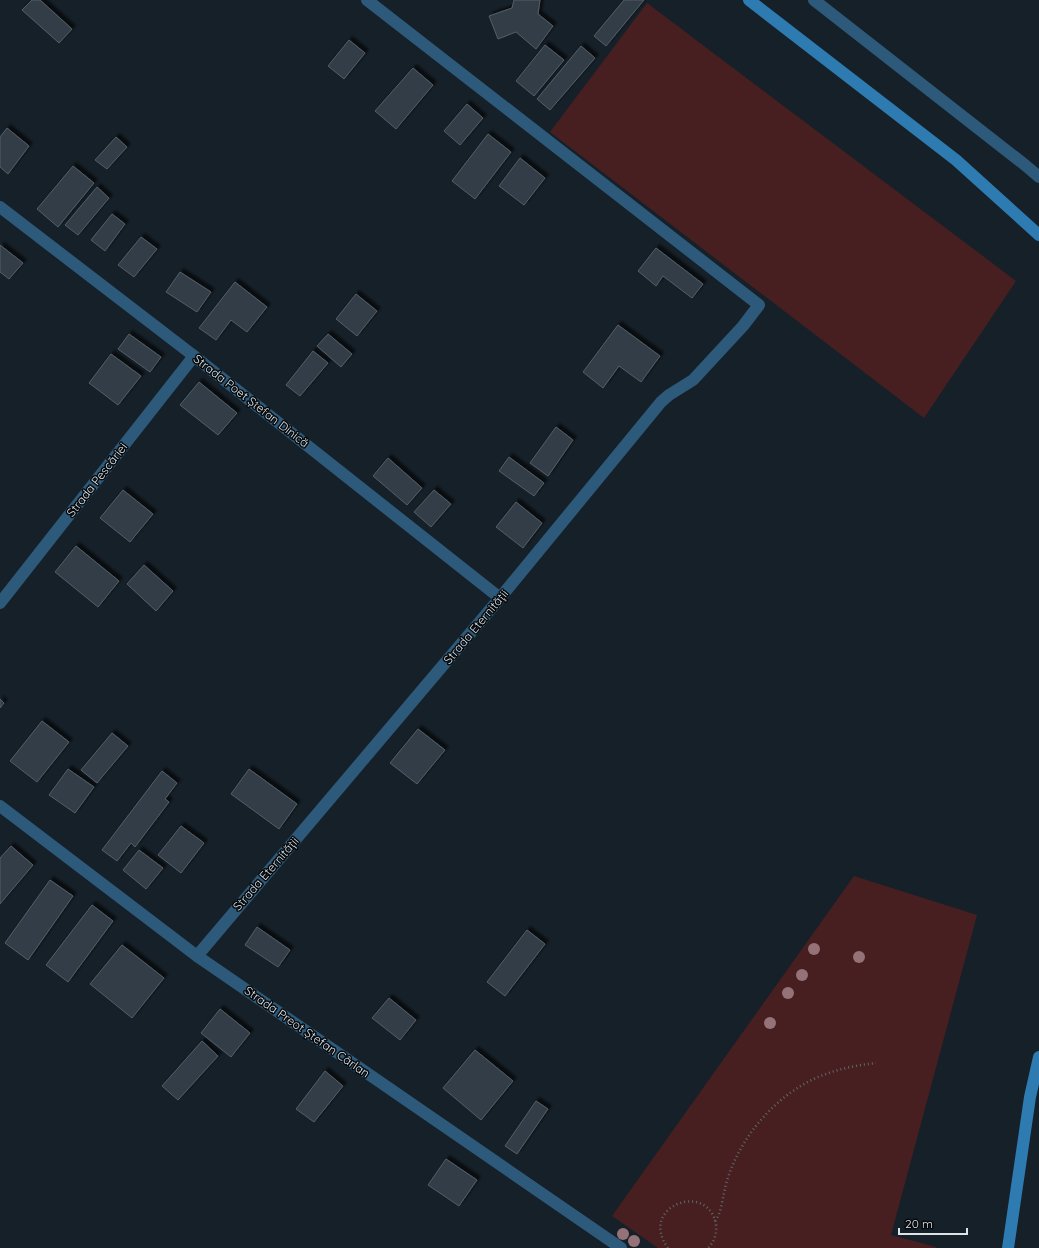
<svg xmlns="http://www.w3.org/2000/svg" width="1039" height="1248" viewBox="0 0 1039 1248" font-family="Quicksand,sans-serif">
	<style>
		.green { fill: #481f21 }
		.building { fill: #333e46; stroke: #535e68; filter: url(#shadow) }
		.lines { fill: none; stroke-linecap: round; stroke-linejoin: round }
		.path { stroke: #5f686f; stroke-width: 2.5; stroke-dasharray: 1 3; stroke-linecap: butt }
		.street { stroke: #2d5a7b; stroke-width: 12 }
		.secondary { stroke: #2d7bb0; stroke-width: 12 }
		.tree { fill: #947277 }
		.labels { text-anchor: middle; stroke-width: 3; stroke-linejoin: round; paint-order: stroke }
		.street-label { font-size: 12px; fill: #dde4e9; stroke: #05090c }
	</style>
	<defs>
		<filter id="shadow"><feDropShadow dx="3.5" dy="-3.5" stdDeviation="1" flood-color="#0009"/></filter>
	</defs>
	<rect width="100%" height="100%" fill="#162028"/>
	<g class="green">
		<path d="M647,3L1016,281L924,418L550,132Z"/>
		<path d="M854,876L977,915L891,1235L936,1247V1248H658L612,1216Z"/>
	</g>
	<g class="building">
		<path d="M32,0H40L72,29L59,43L22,10Z"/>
		<path d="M514,0H540L538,14L553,26L536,49L516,32L498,39L489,16L512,8Z"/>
		<path d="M624,0H644L606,46L594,36Z"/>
		<path d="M349,40L365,53L344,79L328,66Z"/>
		<path d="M545,45L564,60L534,96L516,81Z"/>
		<path d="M581,46L595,58L550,110L537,99Z"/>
		<path d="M413,68L433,85L396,129L375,111Z"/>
		<path d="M467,104L483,118L460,145L444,131Z"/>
		<path d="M7,128L29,146L8,174L0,167V137Z"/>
		<path d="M488,134L511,152L475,199L452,181Z"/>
		<path d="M116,137L127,147L107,169L95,160Z"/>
		<path d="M520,158L545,178L524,205L499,186Z"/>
		<path d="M73,166L94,183L58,227L37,209Z"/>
		<path d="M97,187L109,198L78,235L65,225Z"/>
		<path d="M112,214L125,224L105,251L91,240Z"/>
		<path d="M141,237L157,249L134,277L118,265Z"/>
		<path d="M0,245L23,263L9,279L0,272Z"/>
		<path d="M656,248L703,284L692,298L663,276L656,286L638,271Z"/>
		<path d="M180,272L211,292L197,312L166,292Z"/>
		<path d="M235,282L267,307L247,332L231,320L216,340L199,328Z"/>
		<path d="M356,294L377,311L357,336L336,319Z"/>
		<path d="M618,325L660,356L641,382L619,366L603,388L583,372Z"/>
		<path d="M129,334L161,357L150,372L118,349Z"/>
		<path d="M328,334L352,354L341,367L317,346Z"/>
		<path d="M313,351L328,363L300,396L286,385Z"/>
		<path d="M111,354L141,376L118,405L89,383Z"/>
		<path d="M199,382L237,413L218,435L180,405Z"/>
		<path d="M556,427L573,440L548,476L530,463Z"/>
		<path d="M509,457L544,483L534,496L499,471Z"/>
		<path d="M388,458L422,488L407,505L373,476Z"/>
		<path d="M123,490L153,514L130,542L100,518Z"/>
		<path d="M434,490L451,504L431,527L414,512Z"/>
		<path d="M516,502L542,523L523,548L496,527Z"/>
		<path d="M76,546L119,581L98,607L55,572Z"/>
		<path d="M144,565L173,591L156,611L127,584Z"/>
		<path d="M0,699L4,703L0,708Z"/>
		<path d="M42,721L69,742L37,782L10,761Z"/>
		<path d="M418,729L445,750L417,784L390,763Z"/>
		<path d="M112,733L128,746L97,783L81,770Z"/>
		<path d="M68,769L94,787L75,813L49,795Z"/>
		<path d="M249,769L297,804L279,829L231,794Z"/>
		<path d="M162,771L177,783L165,799L169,802L135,847L131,843L117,861L102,850Z"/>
		<path d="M181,826L204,843L181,873L158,855Z"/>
		<path d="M11,846L33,865L0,904V858Z"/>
		<path d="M139,850L163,868L146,889L123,870Z"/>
		<path d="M50,880L73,896L28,960L5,943Z"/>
		<path d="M92,905L113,921L68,982L46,965Z"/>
		<path d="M257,927L290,950L278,967L245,945Z"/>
		<path d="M527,930L545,944L505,996L487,982Z"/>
		<path d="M122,945L164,978L132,1018L90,984Z"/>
		<path d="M389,998L416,1020L400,1040L372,1018Z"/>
		<path d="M220,1009L250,1033L231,1057L201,1033Z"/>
		<path d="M202,1041L218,1056L178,1100L162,1086Z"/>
		<path d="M475,1050L513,1081L481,1120L443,1088Z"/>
		<path d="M325,1071L343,1086L314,1122L296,1109Z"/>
		<path d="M536,1101L548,1109L517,1154L505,1146Z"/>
		<path d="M446,1159L477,1180L459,1206L428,1185Z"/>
	</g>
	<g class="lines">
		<g class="path">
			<path d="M715,1221C722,1212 722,1199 725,1189C726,1182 729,1175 731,1169C748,1127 783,1089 826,1074C842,1068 859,1065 876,1063"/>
			<path d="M668,1248C637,1206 709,1180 716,1225C717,1234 714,1242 708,1248"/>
		</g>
		<g class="street">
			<path d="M814,0L1025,165L1039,177"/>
			<path d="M0,207L194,356L500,598"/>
			<path d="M0,603L194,356"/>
			<path d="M0,806L197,956L621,1248"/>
			<path d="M197,956L500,598L661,402L669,395L693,380L743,326L759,305L367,0"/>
		</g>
		<g class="secondary">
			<path d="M749,0L956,160L1039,235"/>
			<path d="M1008,1248L1030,1097L1039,1057"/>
		</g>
	</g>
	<g class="tree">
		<circle cx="814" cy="949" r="6"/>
		<circle cx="859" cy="957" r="6"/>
		<circle cx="802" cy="975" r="6"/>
		<circle cx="788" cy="993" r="6"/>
		<circle cx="770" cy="1023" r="6"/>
		<circle cx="623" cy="1234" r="6"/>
		<circle cx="634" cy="1241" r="6"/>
	</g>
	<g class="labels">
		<g class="street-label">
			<text transform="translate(251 401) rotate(38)" y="4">Strada Poet Ștefan Dinică</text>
			<text transform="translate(97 480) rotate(-52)" y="4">Strada Pescăriei</text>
			<text transform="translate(476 627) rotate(-50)" y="4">Strada Eternității</text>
			<text transform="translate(266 874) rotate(-49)" y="4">Strada Eternității</text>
			<text transform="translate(307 1032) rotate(35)" y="4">Strada Preot Ștefan Cârlan</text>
		</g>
	</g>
	<path d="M899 1228v6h68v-6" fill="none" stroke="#dde4e9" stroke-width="2"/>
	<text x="905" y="1228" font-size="12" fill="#dde4e9" stroke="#05090c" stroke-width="3" paint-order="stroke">20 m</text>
</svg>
